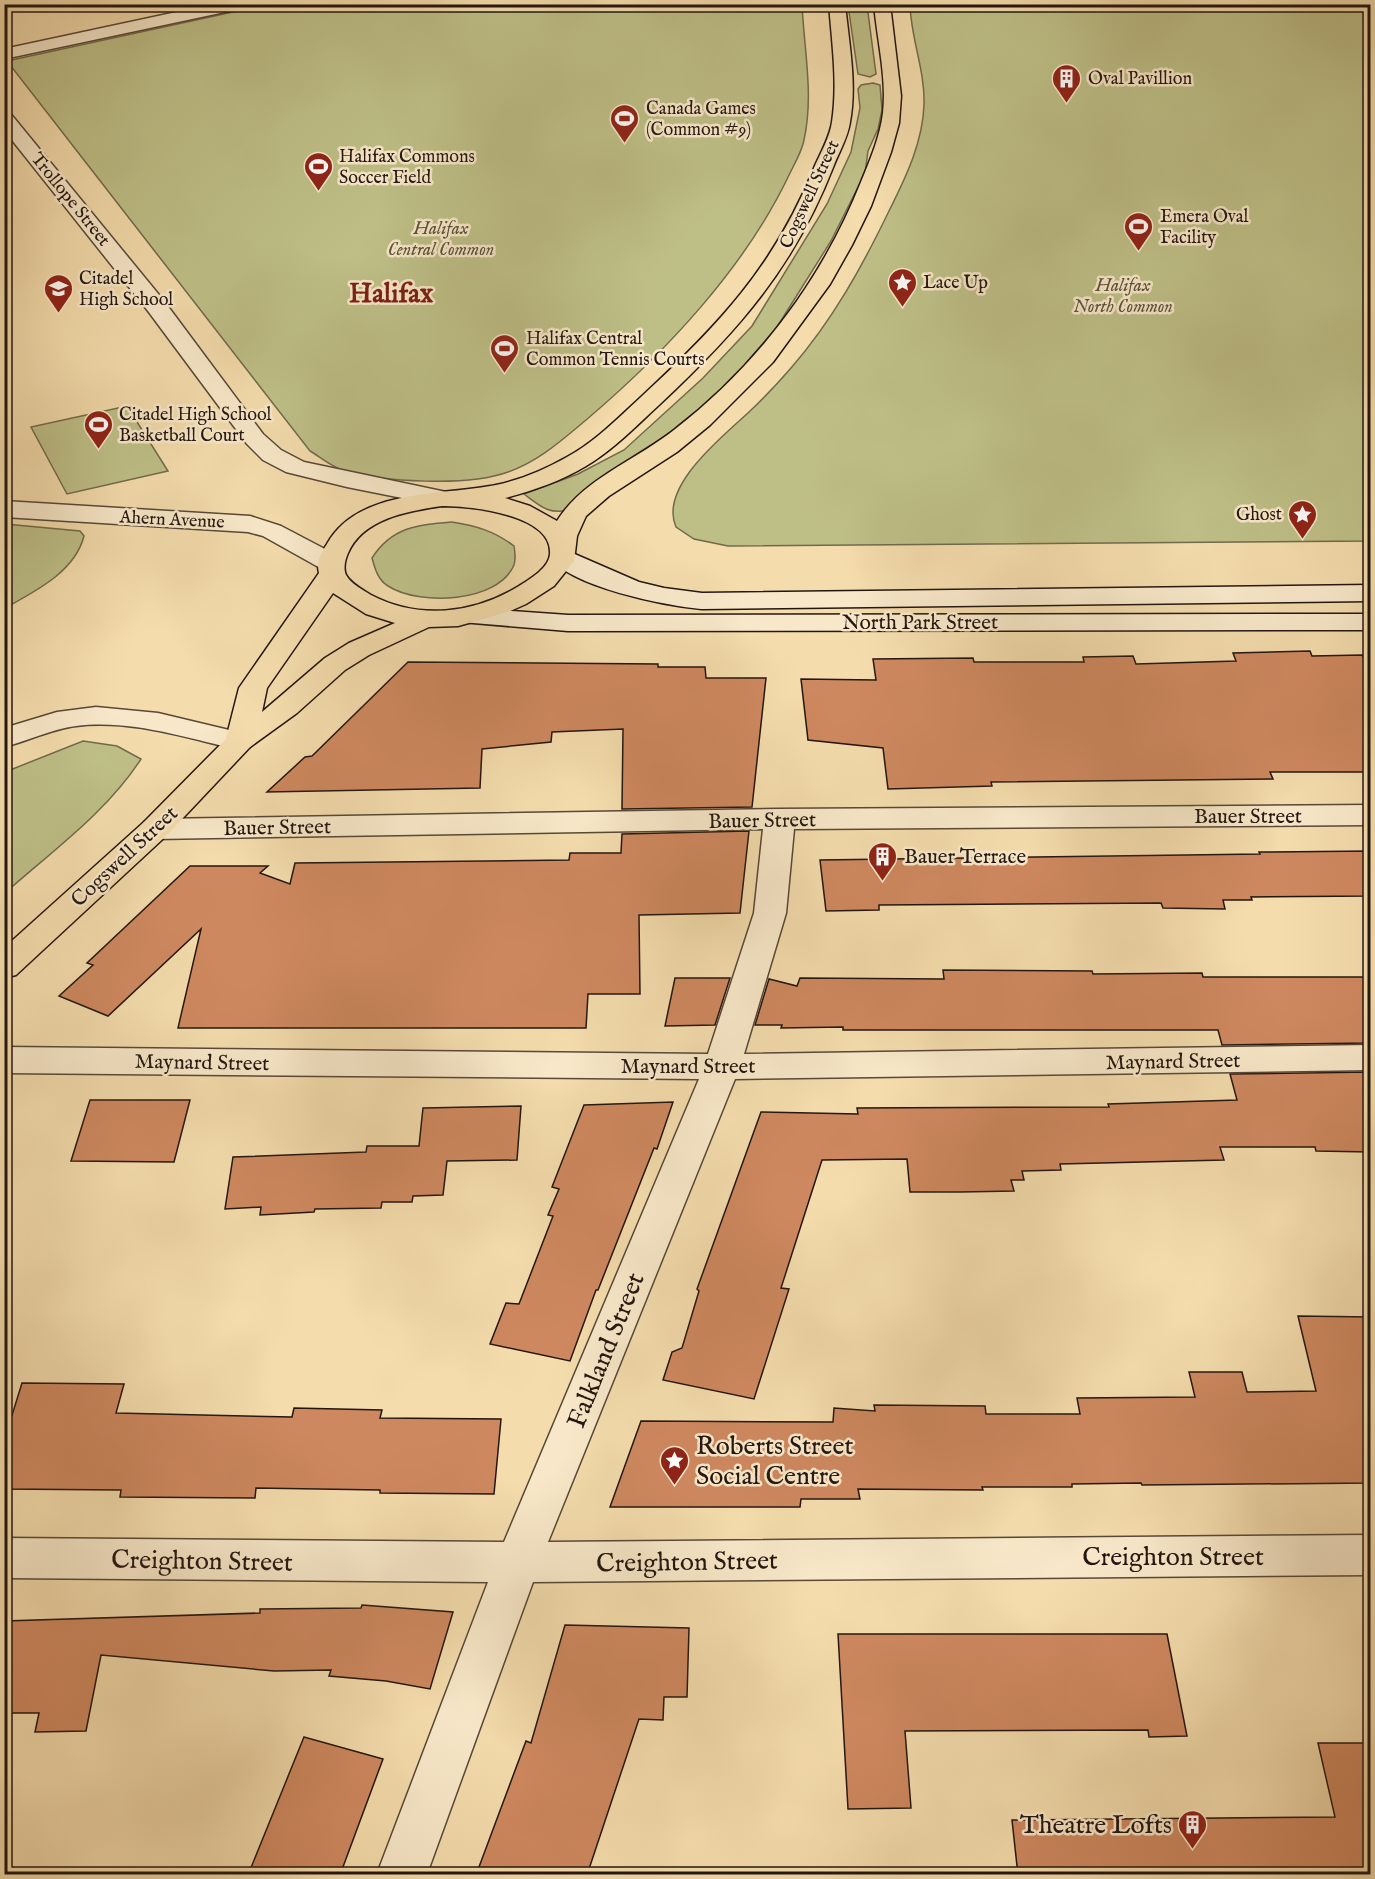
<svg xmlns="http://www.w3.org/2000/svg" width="1375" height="1879" viewBox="0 0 1375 1879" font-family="'IM FELL English',serif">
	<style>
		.green { fill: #bebf87; stroke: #706a4c; stroke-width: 1.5 }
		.building { fill: #ce885f; stroke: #231611; stroke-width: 1.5 }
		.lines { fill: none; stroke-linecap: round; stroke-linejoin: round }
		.minor-casing { stroke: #574838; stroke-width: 3 }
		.tertiary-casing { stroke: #574838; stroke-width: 3 }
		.secondary-casing { stroke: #231611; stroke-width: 3 }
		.primary-casing { stroke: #231611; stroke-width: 3 }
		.minor { fill: #f8e8c9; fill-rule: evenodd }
		.tertiary { fill: #f8e8c9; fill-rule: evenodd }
		.secondary { fill: #f8e8c9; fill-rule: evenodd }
		.primary { fill: #f4dcac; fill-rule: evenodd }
		.labels { text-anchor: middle; stroke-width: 5; stroke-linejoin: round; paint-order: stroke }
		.far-poi-label { font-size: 18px; fill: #231611; stroke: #f8e8c9; text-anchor: start }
		.far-street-label { font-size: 18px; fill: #231611; stroke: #f8e8c9 }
		.far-park-label { font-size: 18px; font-style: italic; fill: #59513a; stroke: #f8e8c9 }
		.street-label { font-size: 21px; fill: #231611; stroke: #f8e8c9 }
		.poi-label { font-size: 21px; fill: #231611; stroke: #f8e8c9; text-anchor: start }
		.near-street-label { font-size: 26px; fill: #231611; stroke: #f8e8c9 }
		.near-poi-label { font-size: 26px; fill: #231611; stroke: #f8e8c9; text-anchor: start }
		.far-town-label { font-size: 27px; font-weight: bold; fill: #7a1f14; stroke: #f8e8c9 }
	</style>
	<rect width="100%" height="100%" fill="#f4dcac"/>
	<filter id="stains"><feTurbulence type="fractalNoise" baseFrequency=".00333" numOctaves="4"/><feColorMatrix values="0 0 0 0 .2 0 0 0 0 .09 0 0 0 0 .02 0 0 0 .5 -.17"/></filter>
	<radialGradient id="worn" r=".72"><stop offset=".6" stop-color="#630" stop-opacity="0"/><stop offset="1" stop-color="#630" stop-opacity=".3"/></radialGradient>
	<g class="green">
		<path d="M802,4C804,50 814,95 804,140C802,151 795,163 790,173C746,267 665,353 586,420C562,440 539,461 508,472C467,487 383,482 342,470C331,466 320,457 310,451L7,61L265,5Z"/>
		<path d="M848,5H867L876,74L870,77L858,74Z"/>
		<path d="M910,5H1370V541L728,546L694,539L676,527C658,486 725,435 750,411C765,397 778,383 791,368C832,321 862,267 889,211C906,177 923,142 924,104C925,70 911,39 910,5Z"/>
		<path d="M873,83L880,85L882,110L878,129L868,151L865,173L831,241L777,327L725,388L691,422L569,510C549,515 540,506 524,494L578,474L624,450L703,378L752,326L827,204L851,152L860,108L858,89L861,85Z"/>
		<path d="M127,406L168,471L67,494L31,427Z"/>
		<path d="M452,522C477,526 494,531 514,546C515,552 516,559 514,565C498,603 419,606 388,586C378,580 375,569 372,558C392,527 417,525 452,522Z"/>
		<path d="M5,524L80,531L84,536C75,572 34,592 5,608Z"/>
		<path d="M83,741L117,746L141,759C107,812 51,852 5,893V772Z"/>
	</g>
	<g class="building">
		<path d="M1310,651L1312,656L1362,655L1371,670V772H1270L1273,779L991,782L992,786L888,789L883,748L808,740L801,679L876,680L873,659L973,658L974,662H1084L1083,657L1133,656L1136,664L1236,661L1233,653Z"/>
		<path d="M408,662L658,664V667H705L706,678H766L752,807L622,809L623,729L552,732L551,742L482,749L480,788L267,792L305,757L312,756Z"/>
		<path d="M749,831L740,913L639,915L640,994H588L586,1028H178L201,929L108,1016L59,996L93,965L87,963L190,866H268L260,873L290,884L295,863L569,860L570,853H621L622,834Z"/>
		<path d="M1371,851V896L1251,897L1252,900H1223L1225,909L1163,908L1161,903L879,905V910L826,911L820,860L1260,854L1259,852Z"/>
		<path d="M943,970L1092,971L1093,974L1202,973L1203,977H1371V1043L1222,1045L1218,1030H843V1027L781,1028L782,1025H755L769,979L797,986L800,978L944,979Z"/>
		<path d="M675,978H730L715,1025L665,1026Z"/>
		<path d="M1371,1072V1152L1316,1151L1315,1147H1220L1224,1160L1060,1164L1061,1170L1022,1171L1024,1180H1011L1014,1191L960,1192H910L907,1159L822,1160L781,1288L789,1289L754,1399L663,1380L672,1352L682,1348L699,1291L697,1289L761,1112L858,1114L857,1108L1109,1107L1108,1104L1237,1100L1230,1074Z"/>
		<path d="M90,1100H190L174,1162L71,1161Z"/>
		<path d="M673,1102L657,1149L654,1148L598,1290H596L570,1361L490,1344L506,1303L519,1304L553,1216L548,1215L559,1189L552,1187L584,1105Z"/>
		<path d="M521,1106L517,1160L447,1161L443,1195L413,1196L412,1202H382L381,1208L315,1209L314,1212L260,1215L261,1207L225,1209L233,1157L366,1152L367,1146H419L423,1108Z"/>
		<path d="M1298,1316L1371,1317V1483L1142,1485L1141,1483L1072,1484V1487H982L983,1490L858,1489L860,1499H801L800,1507H610L641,1421L833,1422L834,1408L875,1411L874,1405L985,1406L986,1414H1080L1077,1398L1195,1397L1189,1372H1242L1247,1392L1316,1391Z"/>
		<path d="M22,1383L124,1384L116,1413L292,1417L294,1408L382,1410L380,1418L501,1419L494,1494L380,1493V1490L256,1488L255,1498L120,1497L121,1490L4,1489V1441Z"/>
		<path d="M362,1605L453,1612L430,1689L386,1681L329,1676L331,1670L274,1671L101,1655L86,1731L35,1732L39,1713H4V1621L260,1613V1609L361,1608Z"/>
		<path d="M565,1625L689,1628L687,1697H664L663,1720L639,1719L587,1875H476L526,1741L531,1743Z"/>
		<path d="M838,1634H1167L1187,1736L1149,1737L1148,1730L905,1731L911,1808L848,1809Z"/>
		<path d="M304,1737L383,1759L340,1875H248Z"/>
		<path d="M1318,1743H1371V1875H1018L1012,1820L1335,1817Z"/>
	</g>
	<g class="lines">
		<defs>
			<g id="minor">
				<path d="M96,707L158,713L250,735L255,741L250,747L240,750C186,738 131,719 76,726C51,729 28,741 4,747V728L57,712Z"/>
				<path d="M1370,805V825L794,829L786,913L744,1054L1370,1045V1070L735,1079L548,1542L1370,1535V1575L533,1582L427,1874H377L488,1582L4,1578V1538L504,1542L699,1079L4,1073V1047L708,1054L754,913L763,829L155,839L144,836L139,829L144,822L155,819L779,809Z"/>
			</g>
			<g id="tertiary">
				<path d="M214,4H247L239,9L4,59V49Z"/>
				<path d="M4,112L10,113L164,301L263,434L281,450L304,462L451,493L455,498L451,503L442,506L347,487L286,472L263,460L247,444L148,311L4,130Z"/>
				<path d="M4,501L250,516L281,526L340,557L344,563L340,569L331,571L322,569L263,536L248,532L4,517Z"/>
			</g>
			<g id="secondary">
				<path d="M563,549L639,582L664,588L702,593L1370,585V601L702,609C667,606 570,587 550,557L554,551Z"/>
				<path d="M471,608L568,615L1370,614V630L568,631L461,622L457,616L461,610Z"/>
			</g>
			<path id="primary" d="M829,4H845C849,43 857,84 850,122C848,137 839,152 834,165C794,268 738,331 659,405C635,427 613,450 586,466C561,481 532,491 505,498L530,506L557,521C583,479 636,460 674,430C757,366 822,280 861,182C870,160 880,137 883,113C887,77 877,40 874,4H890L901,96L899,123L891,152L871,206L852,245L830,284L773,362L710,425L677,452L609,496L586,516L577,536L574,561L554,586L526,604L508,612L458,626L429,627L369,655L345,670L297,713L250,747L166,836L16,975L4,978V948L144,822L226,739L239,688L319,573C316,562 321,553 327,544C358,488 443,496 496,485C520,480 546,469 567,457C595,442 618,418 641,397C718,326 774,267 814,168C820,154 830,137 832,122C838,83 832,43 829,4ZM442,506C469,506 553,514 550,554C549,568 530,579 519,586C473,614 419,620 371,595C363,590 351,584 346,575C343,568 345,560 348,553C363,518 409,511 442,506ZM333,593L366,614L395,623L349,643L325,658L262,712L267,688Z"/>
		</defs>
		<use href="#minor" class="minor-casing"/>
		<use href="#tertiary" class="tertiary-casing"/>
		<use href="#secondary" class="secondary-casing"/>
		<use href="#primary" class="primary-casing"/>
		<use href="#minor" class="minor"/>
		<use href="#tertiary" class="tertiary"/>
		<use href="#secondary" class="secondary"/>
		<use href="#primary" class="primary"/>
	</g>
	<defs>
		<symbol id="building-pin" viewBox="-11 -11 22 30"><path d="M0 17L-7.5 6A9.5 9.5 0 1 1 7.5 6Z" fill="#8f2418" stroke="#f8e8c9"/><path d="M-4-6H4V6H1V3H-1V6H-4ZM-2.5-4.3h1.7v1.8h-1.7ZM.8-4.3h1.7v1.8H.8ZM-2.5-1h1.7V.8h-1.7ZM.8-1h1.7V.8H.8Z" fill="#fff"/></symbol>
		<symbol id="stadium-pin" viewBox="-11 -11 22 30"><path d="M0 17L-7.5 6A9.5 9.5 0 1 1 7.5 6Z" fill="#8f2418" stroke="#f8e8c9"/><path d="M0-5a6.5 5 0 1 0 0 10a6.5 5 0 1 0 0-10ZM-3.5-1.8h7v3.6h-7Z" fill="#fff"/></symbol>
		<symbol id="sight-pin" viewBox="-11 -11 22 30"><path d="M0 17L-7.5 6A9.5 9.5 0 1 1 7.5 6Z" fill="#8f2418" stroke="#f8e8c9"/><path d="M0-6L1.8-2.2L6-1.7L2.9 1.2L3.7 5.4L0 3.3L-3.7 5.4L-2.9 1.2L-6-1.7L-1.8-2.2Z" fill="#fff"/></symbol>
		<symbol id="school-pin" viewBox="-11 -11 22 30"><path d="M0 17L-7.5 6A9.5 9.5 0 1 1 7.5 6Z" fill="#8f2418" stroke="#f8e8c9"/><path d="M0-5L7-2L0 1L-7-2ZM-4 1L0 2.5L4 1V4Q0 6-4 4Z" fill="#fff"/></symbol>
	</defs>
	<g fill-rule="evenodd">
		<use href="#building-pin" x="1050" y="62" width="33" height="45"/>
		<use href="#stadium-pin" x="608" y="102" width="33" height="45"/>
		<use href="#stadium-pin" x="302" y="150" width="33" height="45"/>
		<use href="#stadium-pin" x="1122" y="210" width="33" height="45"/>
		<use href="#sight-pin" x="886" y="266" width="33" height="45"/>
		<use href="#school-pin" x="42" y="272" width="33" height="45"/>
		<use href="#stadium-pin" x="488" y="332" width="33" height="45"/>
		<use href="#stadium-pin" x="82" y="408" width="33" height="45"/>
		<use href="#sight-pin" x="1286" y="498" width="33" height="45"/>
		<use href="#building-pin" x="866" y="840" width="33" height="45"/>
		<use href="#sight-pin" x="658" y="1444" width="33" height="45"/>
		<use href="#building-pin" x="1176" y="1808" width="33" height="45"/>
	</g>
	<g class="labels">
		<g class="far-poi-label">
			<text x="1088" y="84">Oval Pavillion</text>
			<text x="646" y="114">Canada Games<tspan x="646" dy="21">(Common #9)</tspan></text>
			<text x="339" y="162">Halifax Commons<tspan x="339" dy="21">Soccer Field</tspan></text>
			<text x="1160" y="222">Emera Oval<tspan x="1160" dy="21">Facility</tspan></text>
			<text x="79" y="284">Citadel<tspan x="79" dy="21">High School</tspan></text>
			<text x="923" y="288">Lace Up</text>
			<text x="526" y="344">Halifax Central<tspan x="526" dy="21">Common Tennis Courts</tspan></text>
			<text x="119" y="420">Citadel High School<tspan x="119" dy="21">Basketball Court</tspan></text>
			<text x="1282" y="520" text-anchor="end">Ghost</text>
		</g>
		<g class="far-street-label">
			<text transform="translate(809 194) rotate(-65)" y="6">Cogswell Street</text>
			<text transform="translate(71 199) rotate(51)" y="6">Trollope Street</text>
			<text transform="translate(172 519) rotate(3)" y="6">Ahern Avenue</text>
		</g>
		<g class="far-park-label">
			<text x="441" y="234">Halifax<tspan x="441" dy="21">Central Common</tspan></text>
			<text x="1123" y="291">Halifax<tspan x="1123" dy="21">North Common</tspan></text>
		</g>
		<g class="street-label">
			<text x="920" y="629">North Park Street</text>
			<text x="1248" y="823">Bauer Street</text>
			<text transform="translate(762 820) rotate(-1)" y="7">Bauer Street</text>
			<text transform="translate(277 827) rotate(-1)" y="7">Bauer Street</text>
			<text transform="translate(124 856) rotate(-43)" y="7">Cogswell Street</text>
			<text transform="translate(1173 1061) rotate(-1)" y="7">Maynard Street</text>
			<text transform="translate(202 1062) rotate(1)" y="7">Maynard Street</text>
			<text x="688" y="1073">Maynard Street</text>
		</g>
		<g class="poi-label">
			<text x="904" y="863">Bauer Terrace</text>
		</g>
		<g class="near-street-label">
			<text transform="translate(605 1350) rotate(-68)" y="9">Falkland Street</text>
			<text x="1173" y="1565">Creighton Street</text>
			<text transform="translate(202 1560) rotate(1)" y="9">Creighton Street</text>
			<text transform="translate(687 1561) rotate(-1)" y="9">Creighton Street</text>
		</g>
		<g class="near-poi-label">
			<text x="696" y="1454">Roberts Street<tspan x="696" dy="30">Social Centre</tspan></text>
			<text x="1172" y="1833" text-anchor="end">Theatre Lofts</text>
		</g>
		<g class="far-town-label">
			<text x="391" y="302">Halifax</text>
		</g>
	</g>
	<rect width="1375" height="1879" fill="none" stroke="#f4dcac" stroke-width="24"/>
	<rect x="6" y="6" width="1363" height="1867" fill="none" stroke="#231611" stroke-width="3"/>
	<rect x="12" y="12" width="1351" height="1855" fill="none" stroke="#231611" stroke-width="1.5"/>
	<rect width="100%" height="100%" filter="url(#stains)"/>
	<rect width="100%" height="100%" fill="url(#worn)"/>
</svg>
